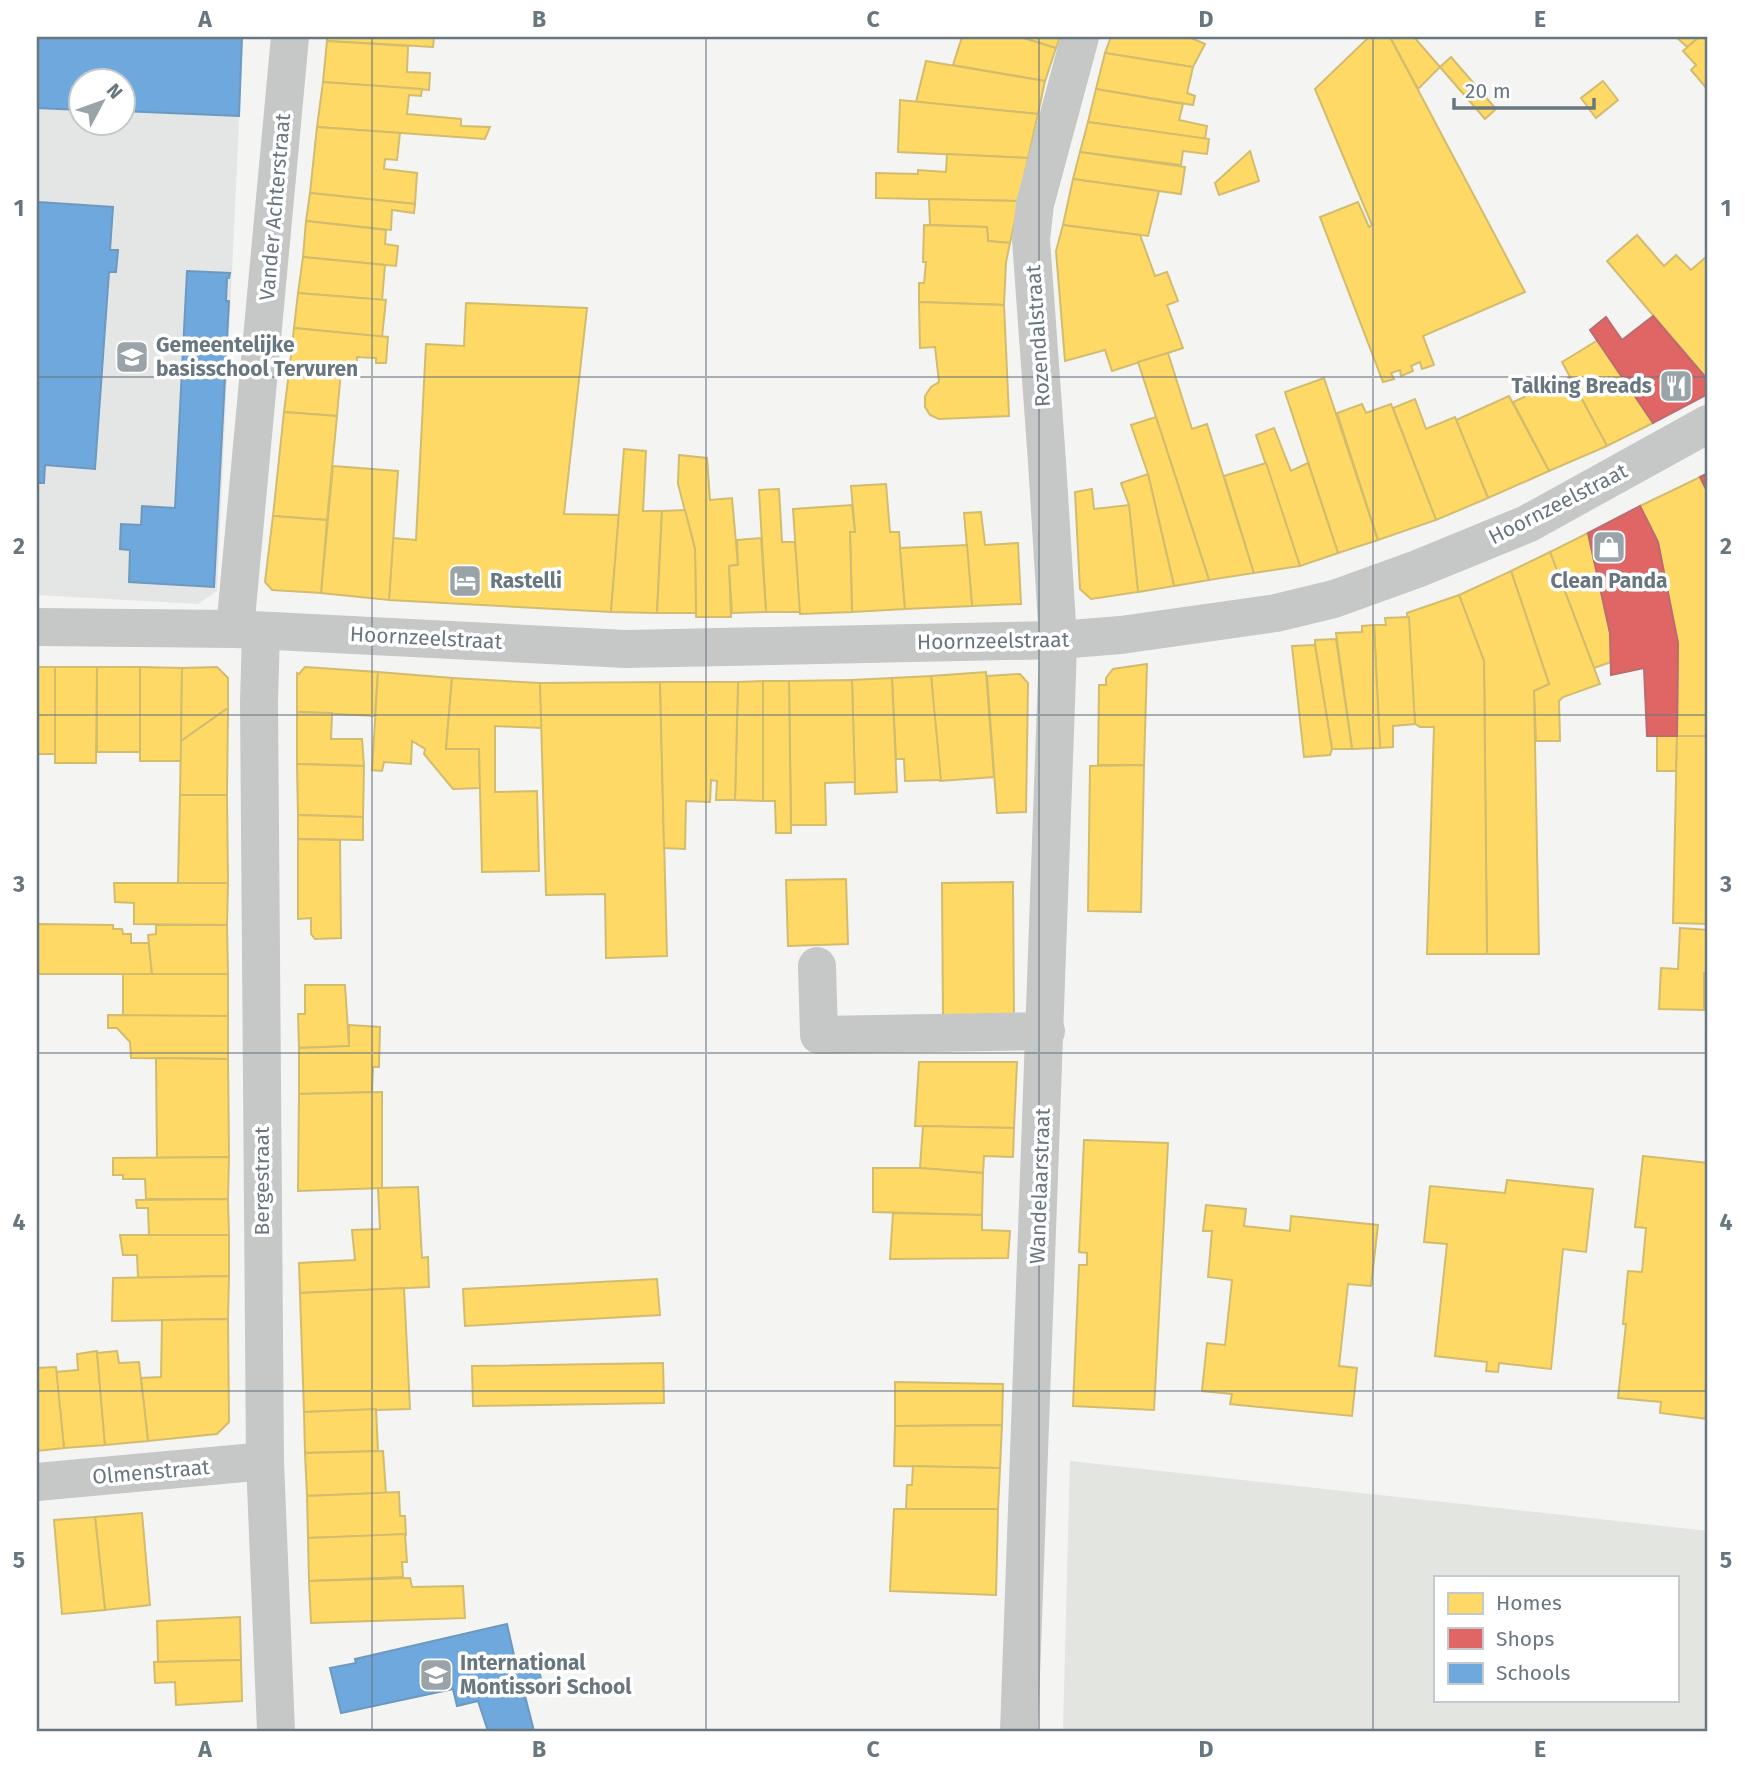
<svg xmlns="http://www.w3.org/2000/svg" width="1745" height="1768" viewBox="0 0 1745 1768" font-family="'Fira Sans',sans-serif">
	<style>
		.built { fill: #e4e5e5; fill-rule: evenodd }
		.green { fill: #e3e5e1; fill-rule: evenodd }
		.homes { fill: #ffd966; stroke: #d2bc6e; stroke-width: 2 }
		.shops { fill: #e06666; stroke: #bc6b6e; stroke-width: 2 }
		.schools { fill: #6fa8dc; stroke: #6d99c0; stroke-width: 2 }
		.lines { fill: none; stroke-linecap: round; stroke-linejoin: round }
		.minor { stroke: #c6c8c8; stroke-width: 38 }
		.grid { fill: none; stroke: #68777f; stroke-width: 2; stroke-opacity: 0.55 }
		.labels { text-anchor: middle; stroke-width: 7; stroke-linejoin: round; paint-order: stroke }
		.street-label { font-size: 21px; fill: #68777f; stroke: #fff }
		.poi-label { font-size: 21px; font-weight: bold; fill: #68777f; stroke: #fff; text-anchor: start }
		.neatline { fill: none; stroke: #68777f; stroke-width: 2.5 }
		.grid-label { font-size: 23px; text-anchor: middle; font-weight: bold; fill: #68777f }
	</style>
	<rect width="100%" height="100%" fill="#f4f4f3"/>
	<path class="built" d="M37,37H243L217,591L198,604L37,595ZM80,80H122V122H80Z"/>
	<path class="green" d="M1070,1461L1708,1531V1731H1063ZM1435,1577H1677V1700H1435Z"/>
	<g class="homes">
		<path d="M327,37H434L433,47L327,41Z"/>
		<path d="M962,37H1021L1056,48L1045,81L953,65Z"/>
		<path d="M1021,37H1060L1056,48Z"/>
		<path d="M1111,37H1189L1205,44L1193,67L1105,53Z"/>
		<path d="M1369,37H1390L1525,292L1423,336L1434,365L1422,369L1420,362L1411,366L1413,371L1401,376L1400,370L1391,373L1394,379L1383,382L1320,217L1358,202L1369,227L1372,225L1315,89Z"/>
		<path d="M1390,37H1414L1440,67L1418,89Z"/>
		<path d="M1676,37H1699L1687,47Z"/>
		<path d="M1699,37H1708V90L1691,70L1696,65L1683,51Z"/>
		<path d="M327,41L408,46L407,72L430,73L429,90L323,82Z"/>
		<path d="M1105,53L1193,67L1187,93L1195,96L1193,105L1096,89Z"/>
		<path d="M1451,57L1496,109L1485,119L1440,67Z"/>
		<path d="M926,61L1045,81L1038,114L916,102Z"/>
		<path d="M1603,81L1618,100L1596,118L1581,98Z"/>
		<path d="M323,82L422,89L421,96L409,95L407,114L461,119V126L490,127L485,139L317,127Z"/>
		<path d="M1096,89L1183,104L1179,120L1207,126L1205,139L1088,122Z"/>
		<path d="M900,100L1038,114L1028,158L898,152Z"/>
		<path d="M1088,122L1209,139L1207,154L1183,151L1181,165L1080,152Z"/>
		<path d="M317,127L400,133L397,160L385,159L384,169L417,173L415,204L310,193Z"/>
		<path d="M1250,151L1259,181L1219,195L1215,183Z"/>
		<path d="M1080,152L1185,167L1181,194L1073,179Z"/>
		<path d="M947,154L1028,158L1019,201L876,198V173L918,174V170L946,172Z"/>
		<path d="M1073,179L1159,191L1148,236L1063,225Z"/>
		<path d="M310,193L415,204L414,213L392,210L391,230L306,221Z"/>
		<path d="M929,199L1019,201L1010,243L988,241L987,227L930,225Z"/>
		<path d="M306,221L386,230L385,244L398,246L396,266L303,257Z"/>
		<path d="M924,225L987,227L988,241L1010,243L1006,262L1004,305L919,302V283H924L926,262H923Z"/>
		<path d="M1063,225L1140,235L1155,276L1167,272L1178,301L1167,305L1183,348L1112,371L1105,350L1065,361L1056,251Z"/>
		<path d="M1637,235L1664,266L1676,255L1691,270L1706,257L1708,260V380L1607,261Z"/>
		<path d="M303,257L385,265L382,300L298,293Z"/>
		<path d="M298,293L386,300L382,337L294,328Z"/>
		<path d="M919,302L1004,305L1009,416L939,419L930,415L925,407V396L931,387L939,382L935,347L920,348Z"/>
		<path d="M466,303L587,308L564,514L619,515L611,612L389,600L393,538L416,540L426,344L464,346Z"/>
		<path d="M294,328L388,337L386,363H376V358L357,357L356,371L290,364Z"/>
		<path d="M1598,340L1653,423L1607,446L1562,362Z"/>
		<path d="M1168,353L1192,429L1207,424L1254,573L1209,580L1138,362Z"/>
		<path d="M290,364L341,370L337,416L284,412Z"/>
		<path d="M1570,377L1607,446L1549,471L1513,402Z"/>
		<path d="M1324,378L1378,540L1338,553L1285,392Z"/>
		<path d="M1509,396L1549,471L1488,498L1456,420Z"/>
		<path d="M1415,399L1426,429L1455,417L1488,498L1436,520L1393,408Z"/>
		<path d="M1362,404L1366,413L1391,404L1436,520L1378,540L1337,413Z"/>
		<path d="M284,412L337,416L327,520L273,516Z"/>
		<path d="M1156,417L1209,580L1174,586L1148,474L1131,425Z"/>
		<path d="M1274,428L1291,471L1308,463L1338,553L1300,566L1256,435Z"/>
		<path d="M624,449L646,451L643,511H662L657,613L611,612Z"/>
		<path d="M679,455L707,458L710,500L732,498L738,565L729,566L731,617H696L695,549L678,484Z"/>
		<path d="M1266,463L1300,566L1254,573L1224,476Z"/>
		<path d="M333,466L398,471L389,600L321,593Z"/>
		<path d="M1148,474L1174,586L1138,592L1129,505L1121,483Z"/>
		<path d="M1700,477L1708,493V736H1677L1678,643L1658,542L1640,506Z"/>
		<path d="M886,484L890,532H899L905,609L852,612L850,532H855L851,486Z"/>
		<path d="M779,489L782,542H795L801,612H766L759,490Z"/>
		<path d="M1092,489L1094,509L1129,505L1138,592L1091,599L1080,589L1075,492Z"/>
		<path d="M852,505L855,532H850L852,612L800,614L793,509Z"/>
		<path d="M685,510L695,549L696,613H657L662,511Z"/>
		<path d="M981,512L985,545L1018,543L1021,604L972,606L964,513Z"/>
		<path d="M273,516L327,520L321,593L272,590L265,582Z"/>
		<path d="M1588,533L1610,633L1611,662L1594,668L1550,552Z"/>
		<path d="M761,538L766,612L732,613L729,566L738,565L737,540Z"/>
		<path d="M967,545L972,606L905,609L900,548Z"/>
		<path d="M1550,552L1600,684L1563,697L1559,701L1560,741H1536L1534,691L1549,684L1511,571Z"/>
		<path d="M1511,571L1549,684L1534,691L1539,954H1487L1484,661L1459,595Z"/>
		<path d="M1459,595L1484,661L1487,954H1427L1434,727H1420L1415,724L1407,613Z"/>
		<path d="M1409,617L1415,724L1393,726V747L1380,748L1374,625H1386L1385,618Z"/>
		<path d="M1374,625L1380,748L1352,749L1336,633L1362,632V626Z"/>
		<path d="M1336,639L1352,749H1332L1315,645V640Z"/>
		<path d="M1315,645L1332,749L1330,755L1304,757L1292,646Z"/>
		<path d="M1147,664L1144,765H1098L1099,685H1106V678L1113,669Z"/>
		<rect x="37" y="667" width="18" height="87"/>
		<path d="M55,667H97L96,763H55Z"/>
		<rect x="97" y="667" width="43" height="85"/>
		<path d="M140,667L182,668L181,761H140Z"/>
		<path d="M217,667L228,678V708L181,741L182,668Z"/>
		<path d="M305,667L378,672L375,716L297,712V673L299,674Z"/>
		<path d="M378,672L452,678L446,749H479L480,788L453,789L424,754L425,749L412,741L411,764L384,762L382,771L372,770Z"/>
		<path d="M986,672L994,777L940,781L931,676Z"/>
		<path d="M1020,674L1028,683L1026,812L997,813L987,676Z"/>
		<path d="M931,676L941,780L905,781L904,759H896L892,678Z"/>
		<path d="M452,678L540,683L542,728L495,726V792L537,791L539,871L482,872L479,749H446Z"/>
		<path d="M892,678L897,792L855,794L852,680Z"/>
		<path d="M852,680L855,782L825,783L826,825H791L789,681Z"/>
		<path d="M763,681H789L791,833H776L775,801H763Z"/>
		<path d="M763,681V801L735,800L738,682Z"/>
		<path d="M660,682L667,956L606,958L605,894L546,895L540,683Z"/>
		<path d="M660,682H738L735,800H716L717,781L711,780L710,802L686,801L685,849L664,848Z"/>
		<path d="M228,708L227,795H180L181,741Z"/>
		<path d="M297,712L332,713L331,739H362L364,766L297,764Z"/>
		<path d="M1657,736H1677L1676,771H1657Z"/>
		<path d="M1677,736H1708V924L1673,923Z"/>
		<path d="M297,764L364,766L363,817L298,815Z"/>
		<path d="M1144,765L1141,912L1088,911L1090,766Z"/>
		<path d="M180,795H227L228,883H178Z"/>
		<path d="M298,815L363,817V840L298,839Z"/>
		<path d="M298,839L340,840L341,938L315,939L311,934V918L298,919Z"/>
		<path d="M846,879L848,944L788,946L786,880Z"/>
		<path d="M1013,882L1014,1021H943L942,883Z"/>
		<path d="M114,883H228L227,925L134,924V903L115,902Z"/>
		<path d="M37,924L113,925V929H122L123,934H131V943H149L152,974H37Z"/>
		<path d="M156,925H227L228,974H152L148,935L156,934Z"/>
		<path d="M1680,928L1708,930V973H1704V1010L1659,1009L1661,968L1678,969Z"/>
		<rect x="123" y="974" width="105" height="42"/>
		<path d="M305,985H345L349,1046L299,1048L298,1014H305Z"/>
		<path d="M108,1015L228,1016V1059L131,1058L130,1042L117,1028H108Z"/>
		<path d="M349,1025L380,1027L379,1067H373L372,1092L299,1094V1048L349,1046Z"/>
		<path d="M156,1058L228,1059L229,1157L157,1158Z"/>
		<path d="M919,1062H1017L1014,1128L915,1126Z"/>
		<path d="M382,1092V1188L298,1191L299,1094Z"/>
		<path d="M923,1126L1014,1128L1013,1157L984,1156L983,1173L920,1168Z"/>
		<path d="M1084,1140L1168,1143L1154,1410L1073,1406L1079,1265H1087V1253L1079,1252Z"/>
		<path d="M1643,1156L1708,1163V1419L1660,1413L1661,1402L1618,1398L1626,1324H1623L1628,1271L1642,1272L1646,1228L1635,1227Z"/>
		<path d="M229,1157L228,1199H146L145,1179H123V1175H113V1158Z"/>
		<path d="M873,1168H920L983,1173L982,1215L873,1212Z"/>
		<path d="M1507,1180L1593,1189L1586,1252L1563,1249L1551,1369L1499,1363L1498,1372L1486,1371L1487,1362L1435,1356L1447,1244L1424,1242L1430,1186L1505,1193Z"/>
		<path d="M418,1187L422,1258L428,1257L429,1287L300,1293L299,1263L355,1260L352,1230L380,1229L378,1188Z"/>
		<path d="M228,1199L229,1235H149L148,1208H137L136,1200Z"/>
		<path d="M1206,1205L1246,1209L1244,1226L1290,1231L1291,1216L1378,1225L1371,1286L1348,1284L1339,1366L1357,1368L1352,1416L1230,1404L1232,1394L1202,1391L1207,1343L1225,1345L1232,1280L1208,1277L1212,1231H1203Z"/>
		<path d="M893,1213L982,1215V1230L1010,1231L1008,1258L890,1259Z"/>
		<path d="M120,1235H229V1276L138,1278L137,1255H123Z"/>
		<path d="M229,1276L228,1319L112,1321L113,1278Z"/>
		<path d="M657,1279L660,1315L465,1326L463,1289Z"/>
		<path d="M404,1288L410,1409L304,1412L300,1293Z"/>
		<path d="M228,1319L229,1422L217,1434L148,1441L141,1378L161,1377L162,1320Z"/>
		<path d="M97,1351L105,1445L64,1448L56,1372L78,1370L77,1354Z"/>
		<path d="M117,1351L119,1363L139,1362L148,1441L105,1445L97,1353Z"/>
		<path d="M663,1363L664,1403L473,1406L472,1366Z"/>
		<path d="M56,1367L64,1448L37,1451V1368Z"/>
		<path d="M895,1382L1003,1384L1002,1425L895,1426Z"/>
		<path d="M376,1409L378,1451L305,1453L304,1412Z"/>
		<path d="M1002,1425L1000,1468L894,1466L895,1426Z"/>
		<path d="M383,1451L386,1493L307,1496L305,1453Z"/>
		<path d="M913,1466L1000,1468L998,1509H906L907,1485H912Z"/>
		<path d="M399,1492L400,1516H405L406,1535L308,1538L307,1496Z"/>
		<path d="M894,1509H998L996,1595L890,1591Z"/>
		<path d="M142,1513L150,1605L105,1610L95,1517Z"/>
		<path d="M95,1517L105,1610L62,1614L54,1520Z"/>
		<path d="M405,1534L407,1562H402L403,1577L309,1581L308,1538Z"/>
		<path d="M410,1578L412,1587L463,1586L465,1618L311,1623L309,1581Z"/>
		<path d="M240,1617L241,1660L158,1662L157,1621Z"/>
		<path d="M241,1660L242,1701L176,1705L175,1682L155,1683L154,1662Z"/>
	</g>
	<g class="shops">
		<path d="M1653,316L1708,380V394L1653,423L1590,330L1606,317L1622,340Z"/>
		<path d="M1708,473V493L1700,477Z"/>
		<path d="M1640,506L1658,542L1678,643L1677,736H1647L1644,668L1611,675L1610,633L1588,533Z"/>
	</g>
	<g class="schools">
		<path d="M37,37H242L239,116L122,111V80H80V110L37,108Z"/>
		<path d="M38,202L113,207L110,250H118L116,272H109L95,469L45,465L44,483H37Z"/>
		<path d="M187,271L230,273L229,278H227L226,301H229L214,587L129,582L130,550L120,549L121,524L141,525L142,506L175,508Z"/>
		<path d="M507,1624L516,1664L536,1658L542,1683L523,1688L534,1731H488L478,1701L457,1706L453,1689L341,1713L330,1668L356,1663L355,1659Z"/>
	</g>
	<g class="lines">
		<g class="minor">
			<path d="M37,627L235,629L626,649L1058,640L1121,635L1276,613L1334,599L1417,569L1527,524L1708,424"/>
			<path d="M235,629L290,37"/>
			<path d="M261,631L259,702L265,1461L276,1731"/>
			<path d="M817,966L819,1035L1046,1031"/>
			<path d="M37,1482L265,1461"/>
			<path d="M1019,1731L1057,675L1058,640L1047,462L1031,240L1035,204L1080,37"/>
		</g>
	</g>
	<path class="grid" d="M372,37V1731M706,37V1731M1039,37V1731M1373,37V1731M37,377H1708M37,715H1708M37,1053H1708M37,1391H1708"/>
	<defs>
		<symbol id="school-square" viewBox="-11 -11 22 22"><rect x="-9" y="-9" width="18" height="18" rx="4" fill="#99a3a8" stroke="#fff"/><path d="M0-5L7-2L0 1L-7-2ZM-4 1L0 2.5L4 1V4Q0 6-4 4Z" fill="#fff"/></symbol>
		<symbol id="restaurant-square" viewBox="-11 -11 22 22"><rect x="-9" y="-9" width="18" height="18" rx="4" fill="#99a3a8" stroke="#fff"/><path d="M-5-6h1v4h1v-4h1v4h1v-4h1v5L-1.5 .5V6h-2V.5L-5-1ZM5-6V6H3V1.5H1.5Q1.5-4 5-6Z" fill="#fff"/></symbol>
		<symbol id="shop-square" viewBox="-11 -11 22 22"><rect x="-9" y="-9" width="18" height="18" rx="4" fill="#99a3a8" stroke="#fff"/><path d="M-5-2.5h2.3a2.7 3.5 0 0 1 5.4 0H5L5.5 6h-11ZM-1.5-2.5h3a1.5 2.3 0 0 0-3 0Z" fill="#fff"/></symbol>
		<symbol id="hotel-square" viewBox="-11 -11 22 22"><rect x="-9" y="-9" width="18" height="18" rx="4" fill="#99a3a8" stroke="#fff"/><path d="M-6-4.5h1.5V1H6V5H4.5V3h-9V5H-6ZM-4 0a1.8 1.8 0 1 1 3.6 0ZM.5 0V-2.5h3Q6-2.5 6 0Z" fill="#fff"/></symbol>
	</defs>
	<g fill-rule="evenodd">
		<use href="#school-square" x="113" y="338" width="38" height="38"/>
		<use href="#restaurant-square" x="1657" y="367" width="38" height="38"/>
		<use href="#shop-square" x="1590" y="528" width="38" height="38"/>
		<use href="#hotel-square" x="446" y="562" width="38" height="38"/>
		<use href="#school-square" x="417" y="1656" width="38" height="38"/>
	</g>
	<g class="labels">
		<g class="street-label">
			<text transform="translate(275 207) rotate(-85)" y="7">Vander Achterstraat</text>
			<text transform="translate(1038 336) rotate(-94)" y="7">Rozendalstraat</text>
			<text transform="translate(1558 504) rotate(-27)" y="7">Hoornzeelstraat</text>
			<text transform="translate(426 638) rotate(3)" y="7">Hoornzeelstraat</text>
			<text transform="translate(993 641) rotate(-1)" y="7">Hoornzeelstraat</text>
			<text transform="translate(262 1181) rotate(-90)" y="7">Bergestraat</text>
			<text transform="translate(1040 1186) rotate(-88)" y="7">Wandelaarstraat</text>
			<text transform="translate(151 1472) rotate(-5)" y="7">Olmenstraat</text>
		</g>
		<g class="poi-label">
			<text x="156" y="352">Gemeentelijke<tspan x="156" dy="24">basisschool Tervuren</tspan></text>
			<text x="1652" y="393" text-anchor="end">Talking Breads</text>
			<text x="490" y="588">Rastelli</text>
			<text x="1609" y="588" text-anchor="middle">Clean Panda</text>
			<text x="460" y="1670">International<tspan x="460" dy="24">Montissori School</tspan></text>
		</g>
	</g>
	<rect width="1745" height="1768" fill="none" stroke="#ffffff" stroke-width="77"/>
	<rect x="1434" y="1576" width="245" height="126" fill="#ffffff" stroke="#c3c9cc" stroke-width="2"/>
	<rect x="1448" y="1593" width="35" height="21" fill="#ffd966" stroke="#c3c9cc" stroke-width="2"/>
	<text x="1496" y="1610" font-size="21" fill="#68777f">Homes</text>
	<rect x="1448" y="1628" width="35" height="21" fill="#e06666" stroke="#c3c9cc" stroke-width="2"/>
	<text x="1496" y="1646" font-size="21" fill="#68777f">Shops</text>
	<rect x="1448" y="1663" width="35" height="21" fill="#6fa8dc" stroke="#c3c9cc" stroke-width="2"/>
	<text x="1496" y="1680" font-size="21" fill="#68777f">Schools</text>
	<g transform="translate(102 102) rotate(49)"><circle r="33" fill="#ffffff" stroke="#c3c9cc" stroke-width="2"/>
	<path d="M0-5L12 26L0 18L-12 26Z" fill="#99a3a8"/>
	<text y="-10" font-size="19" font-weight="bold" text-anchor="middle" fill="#68777f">N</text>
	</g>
	<path d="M1454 98v10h140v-10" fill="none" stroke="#68777f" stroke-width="3.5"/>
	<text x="1465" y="98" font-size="21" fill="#68777f" stroke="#ffffff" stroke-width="5" paint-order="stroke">20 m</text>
	<rect x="38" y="38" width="1668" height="1692" class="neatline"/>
	<g class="grid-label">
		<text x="205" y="27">A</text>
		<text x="539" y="27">B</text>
		<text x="873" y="27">C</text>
		<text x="1206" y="27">D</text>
		<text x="1540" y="27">E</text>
		<text x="19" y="216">1</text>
		<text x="1726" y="216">1</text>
		<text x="19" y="554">2</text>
		<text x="1726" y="554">2</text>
		<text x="19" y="892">3</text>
		<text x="1726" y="892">3</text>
		<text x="19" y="1230">4</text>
		<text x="1726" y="1230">4</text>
		<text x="19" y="1568">5</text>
		<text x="1726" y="1568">5</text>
		<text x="205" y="1757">A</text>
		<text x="539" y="1757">B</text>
		<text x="873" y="1757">C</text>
		<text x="1206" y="1757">D</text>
		<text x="1540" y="1757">E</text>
	</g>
</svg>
